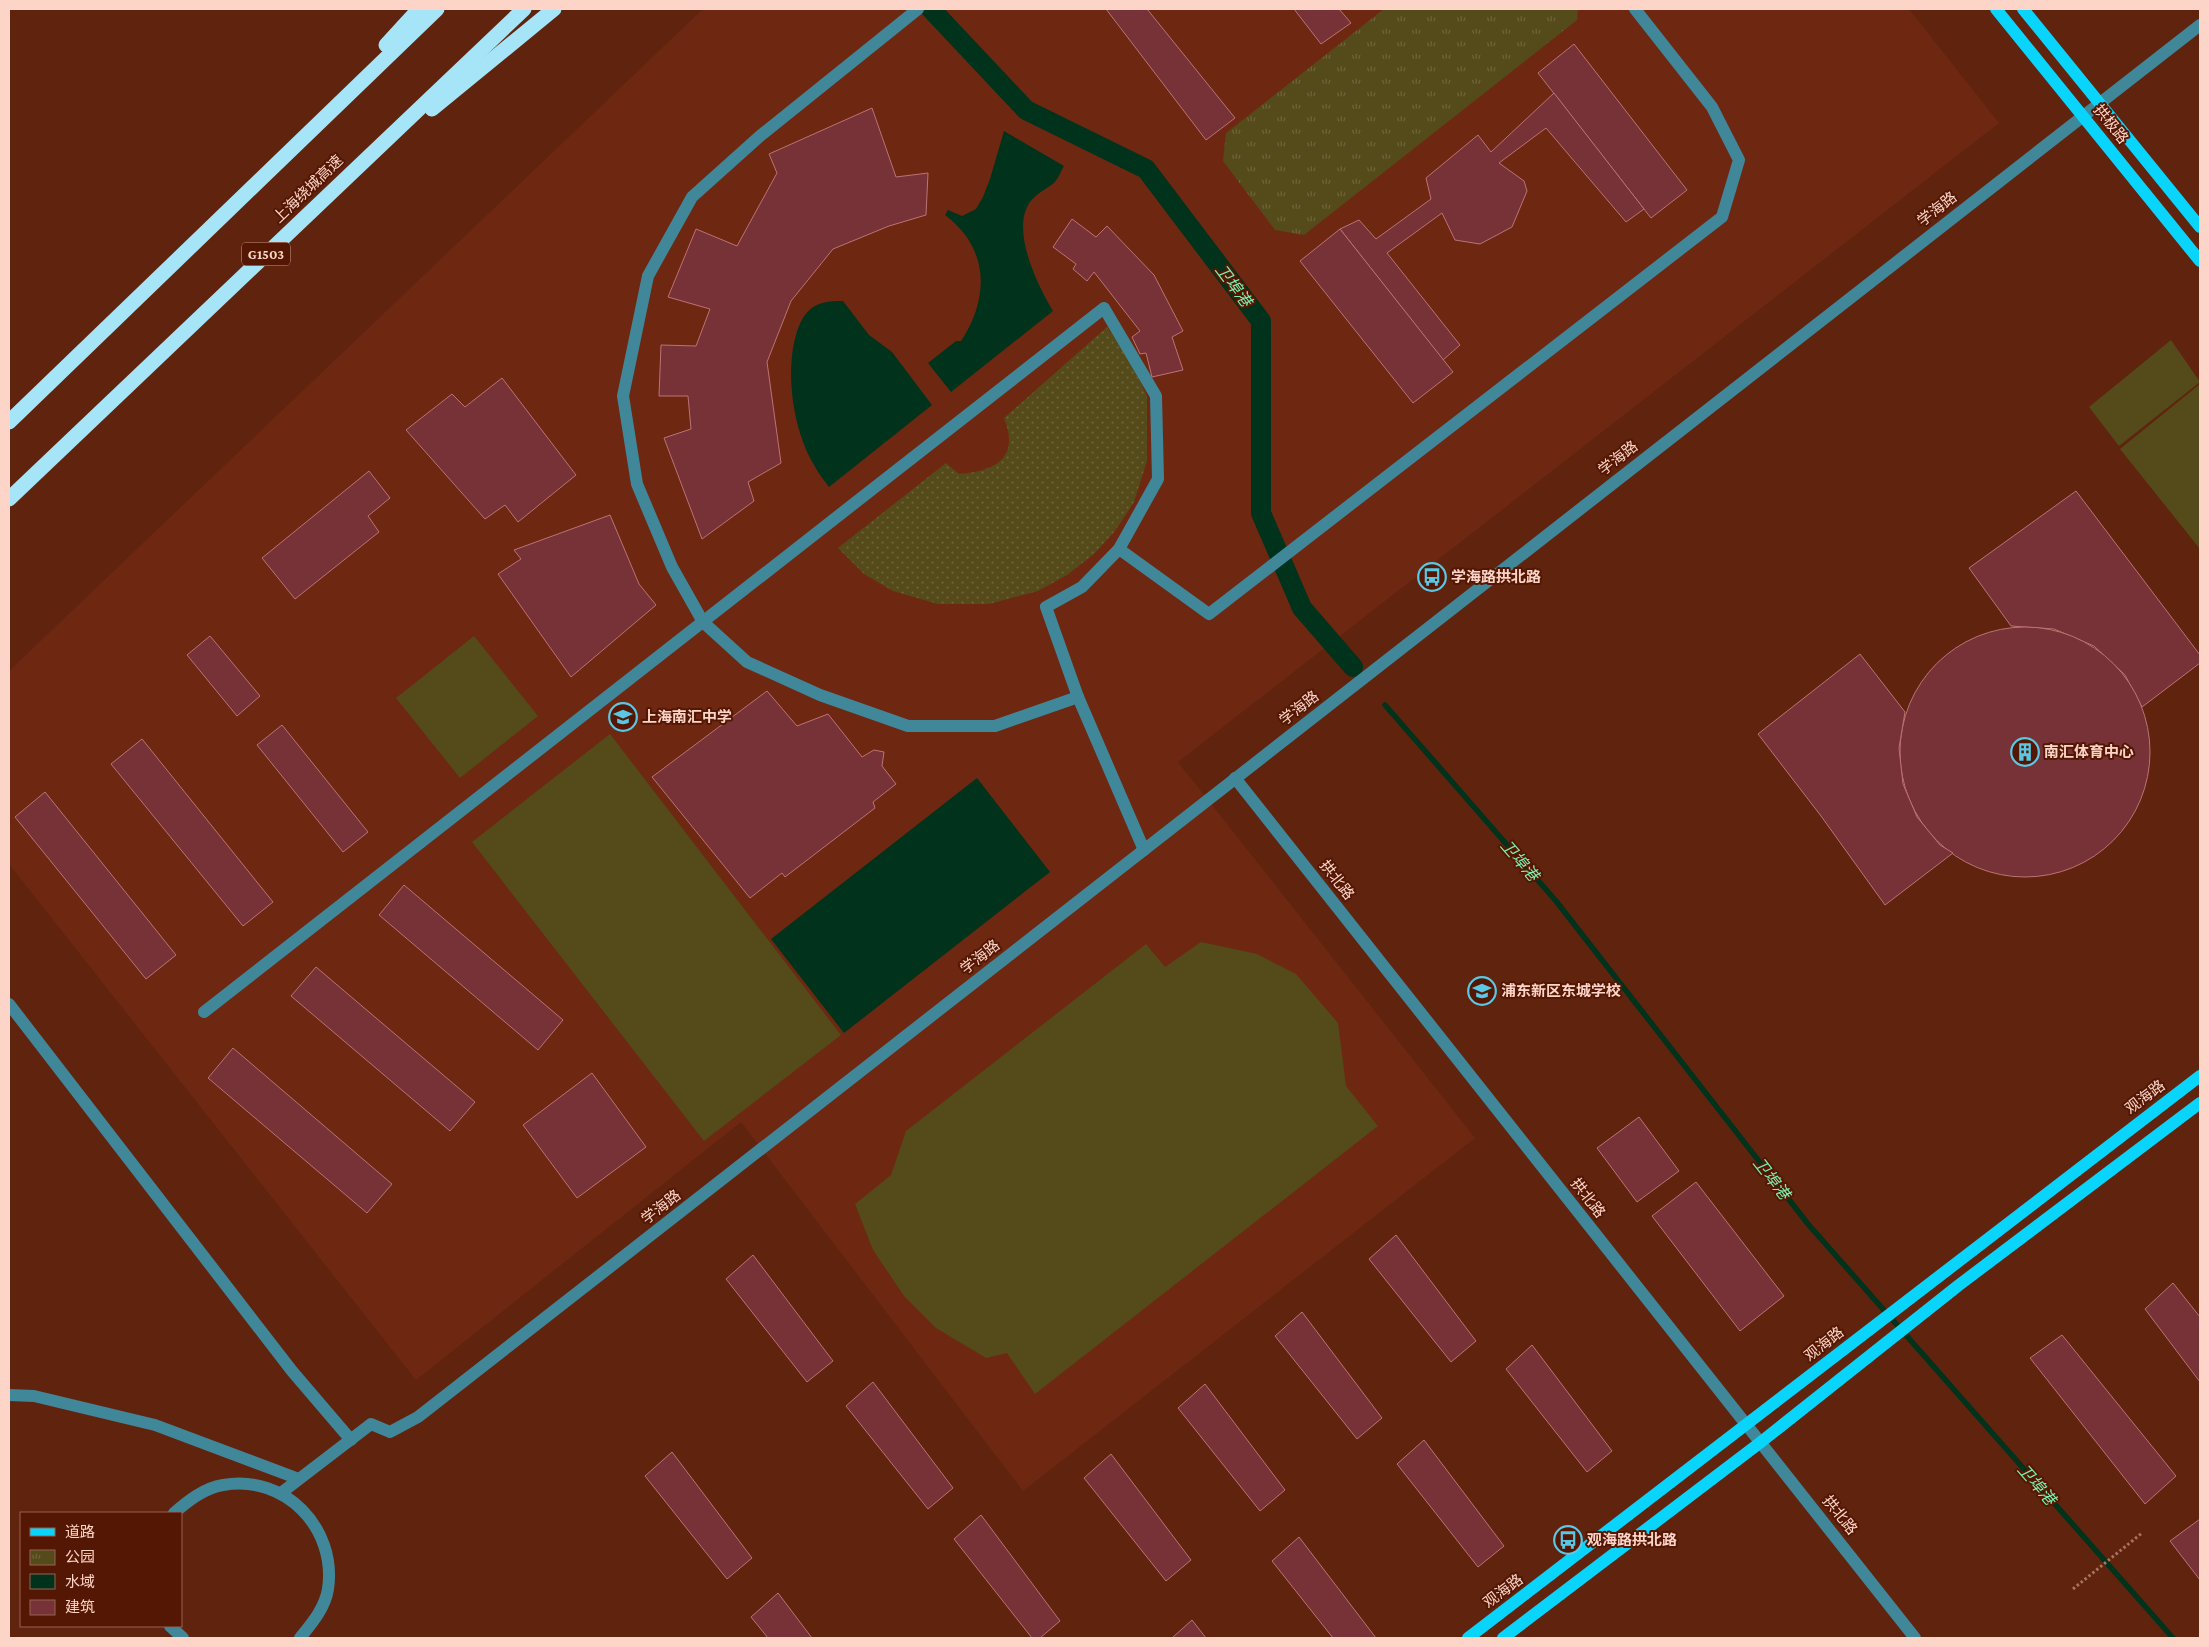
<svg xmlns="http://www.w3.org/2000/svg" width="2209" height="1647" viewBox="0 0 2209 1647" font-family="'Crimson Pro','Noto Sans SC',serif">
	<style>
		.built { fill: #6e2811 }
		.grass { fill: url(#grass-dots) }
		.park { fill: url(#park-tufts) }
		.garden { fill: #544a1a }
		.water { fill: #00321c }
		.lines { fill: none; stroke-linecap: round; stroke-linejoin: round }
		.stream { stroke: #00321c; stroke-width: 5.5 }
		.canal { stroke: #00321c; stroke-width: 20 }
		.building { fill: #763237; stroke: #bd7275 }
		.path { stroke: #a77362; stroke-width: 3; stroke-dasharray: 2.5 2.5; stroke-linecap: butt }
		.minor { stroke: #41879a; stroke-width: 12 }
		.major { stroke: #09d4fc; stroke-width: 12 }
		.highway { stroke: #a6e4f7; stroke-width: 15 }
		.labels { text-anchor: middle; stroke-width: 4; stroke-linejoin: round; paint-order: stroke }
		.shield { fill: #541703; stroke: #ca9b8d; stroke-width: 1 }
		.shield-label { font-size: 14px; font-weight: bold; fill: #fcd4c8 }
		.street-label { font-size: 15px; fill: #fcd4c8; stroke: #541703 }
		.poi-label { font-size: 15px; font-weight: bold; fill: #fcd4c8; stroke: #541703; text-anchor: start }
		.water-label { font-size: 16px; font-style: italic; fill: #7cf1b2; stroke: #541703 }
	</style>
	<defs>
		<pattern id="grass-dots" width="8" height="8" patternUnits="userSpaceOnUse" patternTransform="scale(1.25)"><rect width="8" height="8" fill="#544a1a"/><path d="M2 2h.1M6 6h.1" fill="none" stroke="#6e633a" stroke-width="1.8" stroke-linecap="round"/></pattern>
		<pattern id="park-tufts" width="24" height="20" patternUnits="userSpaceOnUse" patternTransform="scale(1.25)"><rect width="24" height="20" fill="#544a1a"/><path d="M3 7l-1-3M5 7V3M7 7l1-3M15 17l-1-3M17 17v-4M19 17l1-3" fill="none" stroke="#6e633a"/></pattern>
	</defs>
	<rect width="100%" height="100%" fill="#60230e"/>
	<path class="built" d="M703,9H1909L1999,123L1178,762L1475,1138L1023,1491L741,1122L416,1380L9,864V671Z"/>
	<path class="grass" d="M1107,327L1129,358L1147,396V461L1134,502L1115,531L1094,554L1067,575L1038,591L989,604H938L893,591L864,574L838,548L946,463L959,474C996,471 1020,458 1004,418Z"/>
	<path class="park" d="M1384,9H1578L1577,20L1304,235L1275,230L1223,161L1226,133Z"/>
	<g class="garden">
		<path d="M2171,340L2200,382L2119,446L2089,407Z"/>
		<path d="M2200,384V549L2120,449Z"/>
		<path d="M474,636L538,716L460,778L396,698Z"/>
		<path d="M610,734L841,1035L704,1141L472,842Z"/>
		<path d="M1201,942L1257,954L1296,974L1338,1023L1346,1086L1378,1126L1035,1394L1007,1353L986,1358L936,1328L904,1296L873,1250L855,1204L891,1175L906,1131L1146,944L1165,967Z"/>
	</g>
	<g class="water">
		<path d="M1004,131L1064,166C1061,171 1058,179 1054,183C1046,189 1036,194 1030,202C1010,230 1038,286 1053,311L951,392L928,363L956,341H961C990,297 989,248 945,215L948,210L962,216L976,209L983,197L990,179Z"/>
		<path d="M843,301L869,335L892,352L932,405L829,487C824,480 818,473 814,465C793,430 785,373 796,335C799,324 805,310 817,305C825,301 835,301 843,301Z"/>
		<path d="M977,778L1050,872L844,1033L771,939Z"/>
	</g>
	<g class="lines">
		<path class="stream" d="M1385,705L1556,901L1808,1224L2173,1638"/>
		<path class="canal" d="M931,9L1026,110L1146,169L1261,321V513L1302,608L1353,667"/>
	</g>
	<g class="building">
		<path d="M1106,9H1147L1235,118L1206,140Z"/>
		<path d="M1294,9H1339L1351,23L1321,44Z"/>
		<path d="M1574,44L1687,190L1651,218L1538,73Z"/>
		<path d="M1554,93L1644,209L1626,222L1546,128L1499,163L1524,181L1527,191L1512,227L1480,244L1455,240L1442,213L1387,253L1460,345L1443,360L1340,229L1359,220L1376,239L1431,199L1426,178L1478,135L1491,152Z"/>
		<path d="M872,108L896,177L928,173L926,215L889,226L833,249L791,301L767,362L781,463L748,482L754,501L702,539L664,438L691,429L688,396H659L661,345L696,346L710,309L668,297L696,229L737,246L777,173L769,154Z"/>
		<path d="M1072,219L1096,237L1107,226L1154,275L1183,331L1172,337L1183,370L1152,377L1146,353L1140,354L1132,337L1140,331L1094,272L1087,281L1073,269L1076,264L1053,247Z"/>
		<path d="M1340,229L1453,372L1413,403L1300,261Z"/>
		<path d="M502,378L576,475L518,522L505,505L485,519L406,430L452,394L465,407Z"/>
		<path d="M369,471L390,498L368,516L379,532L295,599L262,558Z"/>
		<path d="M2076,491L2200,655V663L2142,707L2125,675L2094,646L2054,629L2011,626L1969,568Z"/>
		<path d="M610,515L639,584L656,605L571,677L498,574L521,559L514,550Z"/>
		<circle cx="2025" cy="752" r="125"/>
		<path d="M210,636L260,696L237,716L187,655Z"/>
		<path d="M1860,654L1905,712L1899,748L1903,784L1917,817L1940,845L1953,853L1885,905L1821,816L1758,734Z"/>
		<path d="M767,691L797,726L828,714L862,757L874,750L884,752L882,766L896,784L873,802L875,808L785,877L782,873L750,898L652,777Z"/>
		<path d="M282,725L368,832L343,852L257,745Z"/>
		<path d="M142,739L273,902L243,926L111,764Z"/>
		<path d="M45,792L176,955L146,979L15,817Z"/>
		<path d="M404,885L563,1020L538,1050L379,915Z"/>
		<path d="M316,967L475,1102L450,1131L291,996Z"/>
		<path d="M233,1048L392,1184L367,1213L208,1078Z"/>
		<path d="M592,1073L646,1147L577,1198L523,1125Z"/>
		<path d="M1639,1117L1679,1171L1637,1202L1597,1148Z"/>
		<path d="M1696,1182L1784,1296L1740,1331L1652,1216Z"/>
		<path d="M1396,1235L1476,1341L1451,1362L1369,1259Z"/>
		<path d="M753,1255L833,1361L807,1382L726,1279Z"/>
		<path d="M2173,1283L2200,1317V1382L2145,1309Z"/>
		<path d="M1302,1312L1382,1418L1357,1439L1275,1336Z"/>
		<path d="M2062,1335L2176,1476L2145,1504L2030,1358Z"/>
		<path d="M1532,1345L1612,1451L1587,1472L1506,1369Z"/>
		<path d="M873,1382L953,1488L928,1509L846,1406Z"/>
		<path d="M1205,1384L1285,1490L1260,1511L1178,1408Z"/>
		<path d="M1424,1440L1504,1546L1478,1567L1397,1464Z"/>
		<path d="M672,1452L752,1558L727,1579L645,1476Z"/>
		<path d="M1111,1454L1191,1560L1166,1581L1084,1478Z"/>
		<path d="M981,1515L1060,1621L1040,1638H1032L954,1539Z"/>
		<path d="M2200,1519V1580L2170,1541Z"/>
		<path d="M1299,1537L1376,1638H1333L1272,1561Z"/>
		<path d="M778,1593L812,1638H768L751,1617Z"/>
		<path d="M1192,1620L1206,1638H1172Z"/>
	</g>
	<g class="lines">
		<path class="path" d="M2073,1589L2142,1533"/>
		<g class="minor">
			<path d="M918,9L760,136L692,197L648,276L623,396L637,484L672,567L703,622L747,662L820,695L908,726H995L1078,697"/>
			<path d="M1119,549L1209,614L1722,217L1739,160L1712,107L1635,9"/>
			<path d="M1235,778L1915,1638"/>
			<path d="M9,1004L292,1371L351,1440"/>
			<path d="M204,1012L1104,308L1156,396L1158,479L1119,549L1082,587L1046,607L1078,697L1144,850"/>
			<path d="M9,1395L34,1396L155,1425L299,1479"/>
			<path d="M281,1493L371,1424L390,1432L418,1417L2200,25"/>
			<path d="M174,1513C188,1501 204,1488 223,1485C285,1474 337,1528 328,1589C325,1608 312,1623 300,1638"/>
			<path d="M170,1626L183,1638"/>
		</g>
		<g class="major">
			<path d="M1996,9L2200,261"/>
			<path d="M2023,9L2200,227"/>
			<path d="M1468,1638L2200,1076"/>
			<path d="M1503,1638L1761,1442L1959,1285L2200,1103"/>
		</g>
		<g class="highway">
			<path d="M386,45L419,9"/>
			<path d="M432,109L554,9"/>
			<path d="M9,422L437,9"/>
			<path d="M9,499L524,9"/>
		</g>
	</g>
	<defs>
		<symbol id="bus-ring" viewBox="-11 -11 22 22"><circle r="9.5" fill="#541703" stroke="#5ac8e5" stroke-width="1.5"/><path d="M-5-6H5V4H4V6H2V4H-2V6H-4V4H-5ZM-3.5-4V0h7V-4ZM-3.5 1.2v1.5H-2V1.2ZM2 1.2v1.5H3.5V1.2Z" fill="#5ac8e5"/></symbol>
		<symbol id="school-ring" viewBox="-11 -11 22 22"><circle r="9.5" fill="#541703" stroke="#5ac8e5" stroke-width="1.5"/><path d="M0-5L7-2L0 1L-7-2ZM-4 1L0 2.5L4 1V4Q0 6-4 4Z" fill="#5ac8e5"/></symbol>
		<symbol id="building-ring" viewBox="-11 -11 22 22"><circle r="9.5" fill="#541703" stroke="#5ac8e5" stroke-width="1.5"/><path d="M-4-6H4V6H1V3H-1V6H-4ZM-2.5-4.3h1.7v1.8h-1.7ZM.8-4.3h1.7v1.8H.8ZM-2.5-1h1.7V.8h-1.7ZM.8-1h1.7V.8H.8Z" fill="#5ac8e5"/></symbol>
	</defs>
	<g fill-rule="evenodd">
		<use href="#bus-ring" x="1416" y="561" width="32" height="32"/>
		<use href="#school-ring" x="607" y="701" width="32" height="32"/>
		<use href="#building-ring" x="2009" y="736" width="32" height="32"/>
		<use href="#school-ring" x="1466" y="975" width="32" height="32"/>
		<use href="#bus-ring" x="1552" y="1524" width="32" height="32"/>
	</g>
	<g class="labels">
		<rect class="shield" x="242" y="242.5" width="48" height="23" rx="4"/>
		<g class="shield-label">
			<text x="266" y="259">G1503</text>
		</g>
		<g class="street-label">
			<text transform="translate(2111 124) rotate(51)" y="5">拱极路</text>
			<text transform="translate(308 189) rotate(-44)" y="5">上海绕城高速</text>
			<text transform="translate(1937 209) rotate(-38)" y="5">学海路</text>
			<text transform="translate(1618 458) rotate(-38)" y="5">学海路</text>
			<text transform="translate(1299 708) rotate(-38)" y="5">学海路</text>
			<text transform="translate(1337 880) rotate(52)" y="5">拱北路</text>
			<text transform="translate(980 957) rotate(-38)" y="5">学海路</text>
			<text transform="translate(2145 1097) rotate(-37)" y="5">观海路</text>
			<text transform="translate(1588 1198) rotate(52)" y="5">拱北路</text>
			<text transform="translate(661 1207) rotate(-38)" y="5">学海路</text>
			<text transform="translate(1824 1344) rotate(-38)" y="5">观海路</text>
			<text transform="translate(1840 1515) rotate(51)" y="5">拱北路</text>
			<text transform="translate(1503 1591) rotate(-37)" y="5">观海路</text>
		</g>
		<g class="poi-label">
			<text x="1451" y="582">学海路拱北路</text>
			<text x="642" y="722">上海南汇中学</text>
			<text x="2044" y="757">南汇体育中心</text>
			<text x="1501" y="996">浦东新区东城学校</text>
			<text x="1587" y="1545">观海路拱北路</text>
		</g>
		<g class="water-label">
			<text transform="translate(1234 285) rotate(53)" y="6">卫埠港</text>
			<text transform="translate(1520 860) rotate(49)" y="6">卫埠港</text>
			<text transform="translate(1772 1178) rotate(52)" y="6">卫埠港</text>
			<text transform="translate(2037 1484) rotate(49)" y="6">卫埠港</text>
		</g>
	</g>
	<rect width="2209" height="1647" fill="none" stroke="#fcd4c8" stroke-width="20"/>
	<rect x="20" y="1512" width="162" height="115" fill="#541703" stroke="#976352"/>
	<rect x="30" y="1528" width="25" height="8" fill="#09d4fc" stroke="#976352"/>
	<text x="65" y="1537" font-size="15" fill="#fcd4c8">道路</text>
	<rect x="30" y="1550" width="25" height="15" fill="url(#park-tufts)" stroke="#976352"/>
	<text x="65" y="1562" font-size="15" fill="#fcd4c8">公园</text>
	<rect x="30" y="1574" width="25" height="15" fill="#00321c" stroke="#976352"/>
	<text x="65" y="1587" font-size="15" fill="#fcd4c8">水域</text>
	<rect x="30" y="1600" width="25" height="15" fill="#763237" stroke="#976352"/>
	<text x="65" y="1612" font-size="15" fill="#fcd4c8">建筑</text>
</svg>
